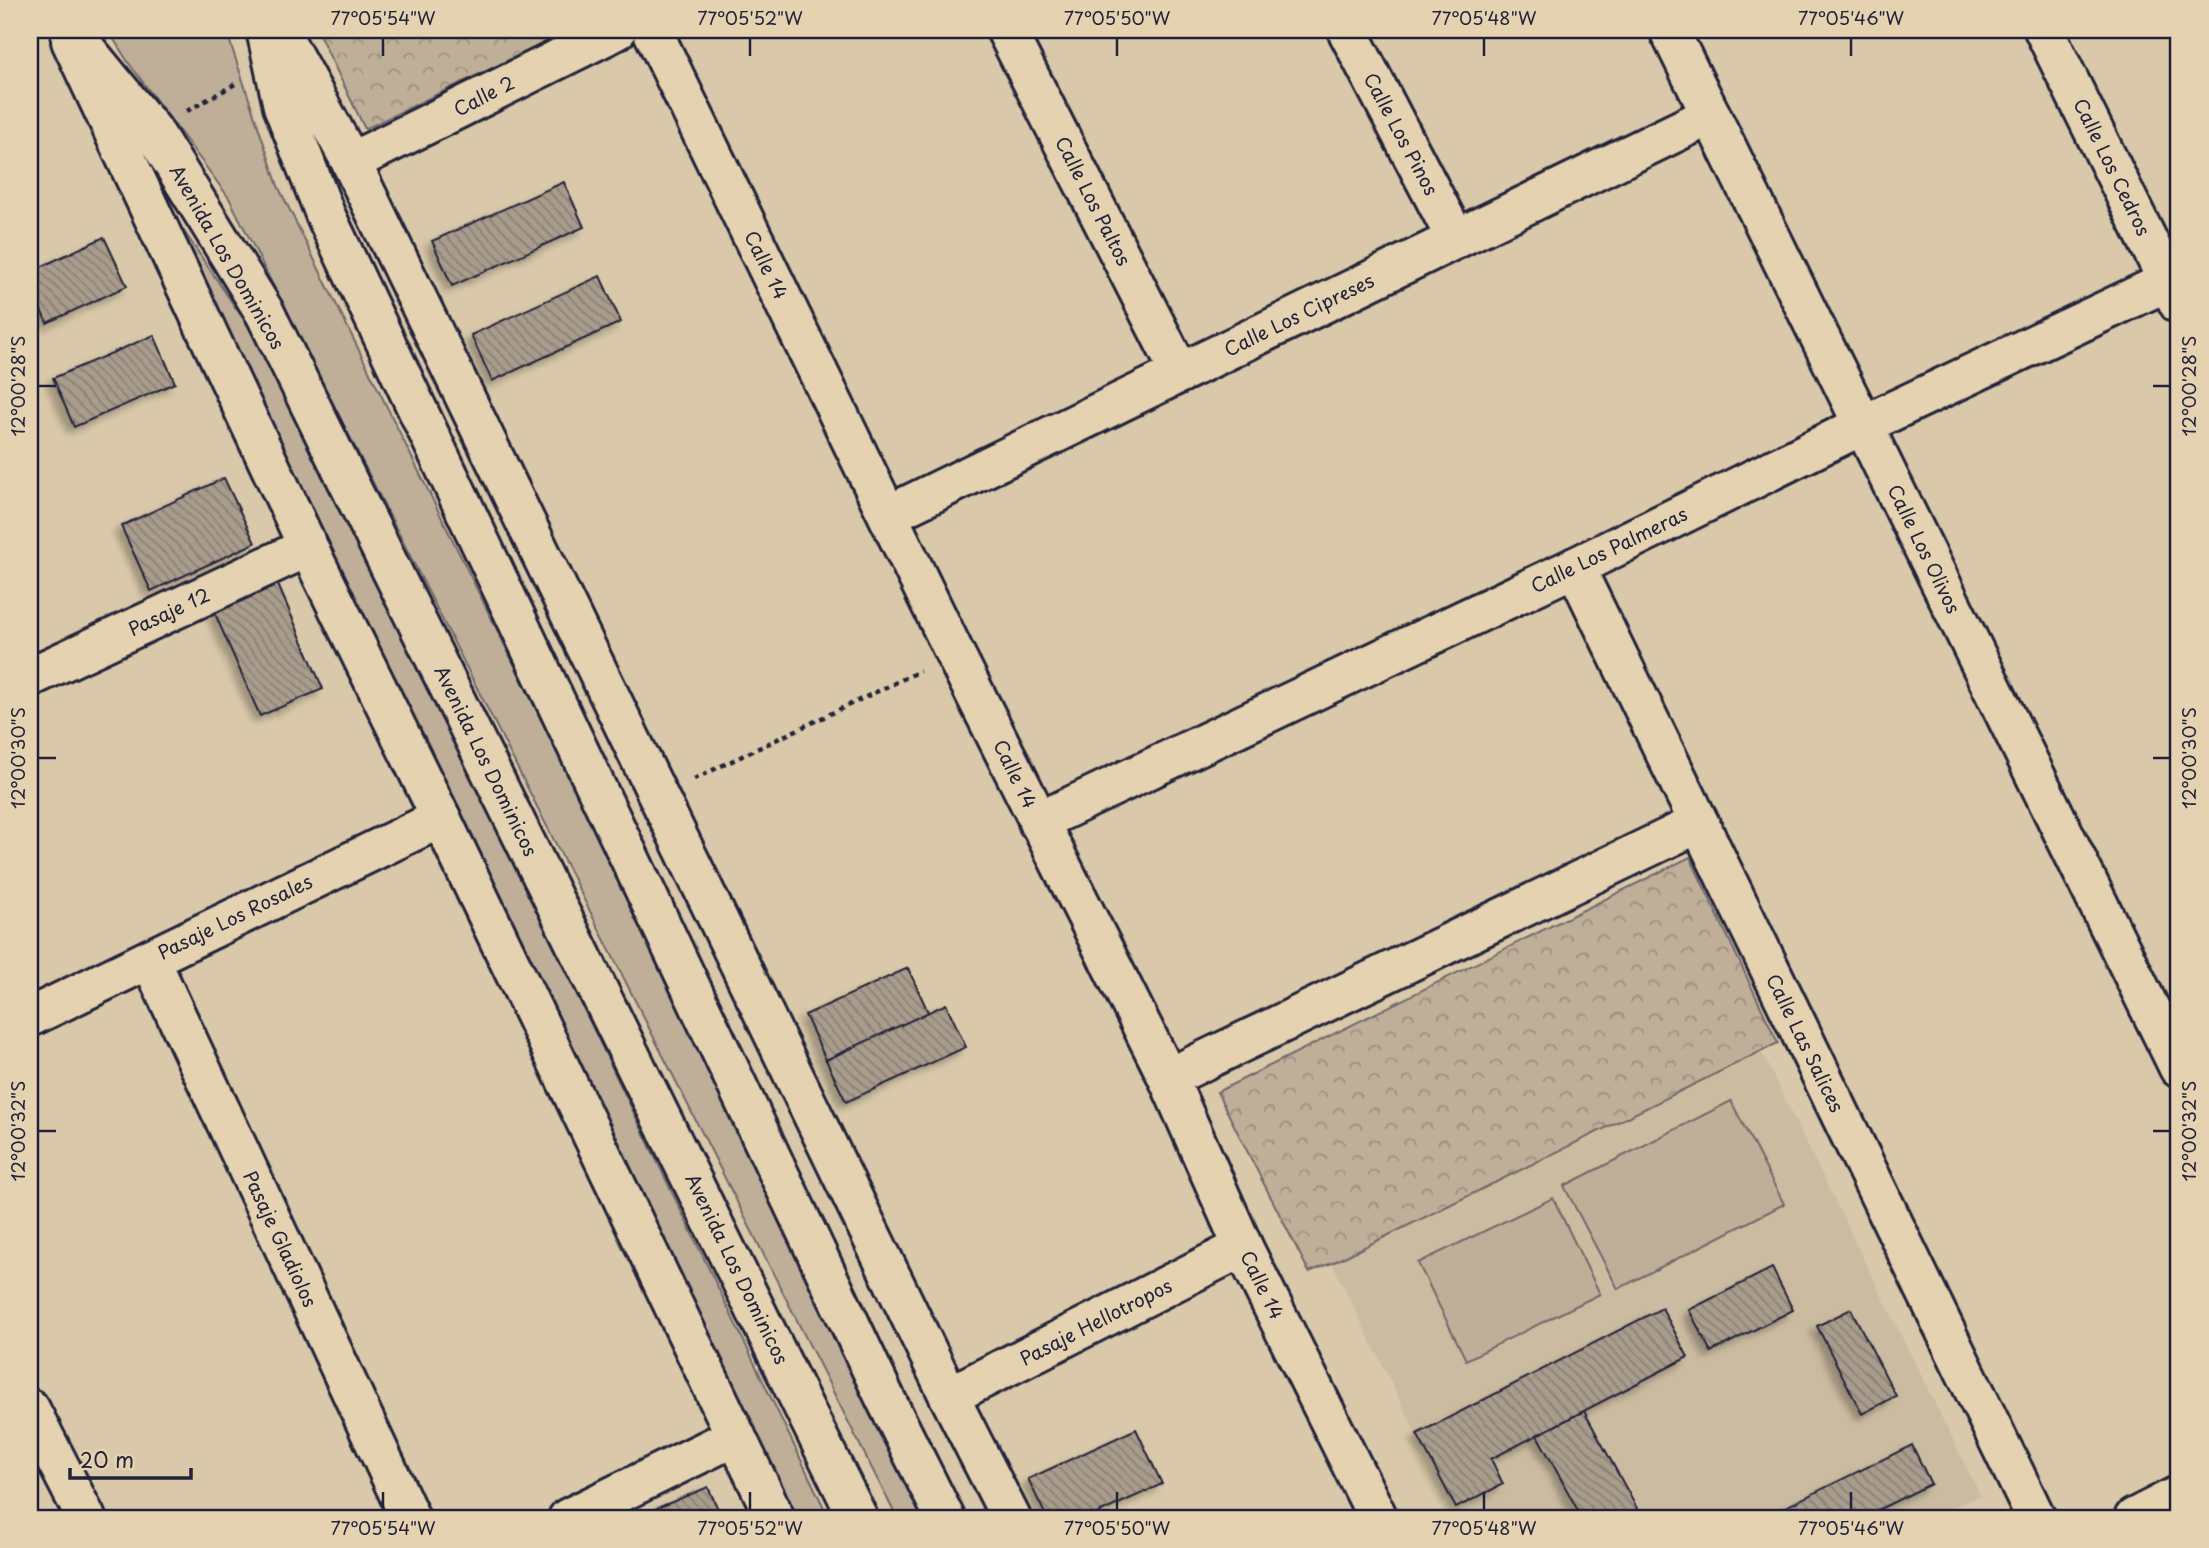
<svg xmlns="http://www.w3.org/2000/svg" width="2209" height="1548" viewBox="0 0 2209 1548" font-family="'Playpen Sans',sans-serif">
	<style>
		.built { fill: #cbbba0 }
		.grass { fill: #bfaf99; stroke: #70686a; stroke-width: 2 }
		.forest { fill: url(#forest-crowns); stroke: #70686a; stroke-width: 2 }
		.building { fill: url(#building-back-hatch); stroke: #22223b; stroke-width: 2; filter: url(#shadow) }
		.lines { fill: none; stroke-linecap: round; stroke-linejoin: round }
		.minor-casing { stroke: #22223b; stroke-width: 44 }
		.tertiary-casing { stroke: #22223b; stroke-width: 44 }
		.secondary-casing { stroke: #22223b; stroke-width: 44 }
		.path { stroke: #22223b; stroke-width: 4.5; stroke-dasharray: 5 5; stroke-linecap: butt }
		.minor { stroke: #e5d2b0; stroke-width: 38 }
		.tertiary { stroke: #e5d2b0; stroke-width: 38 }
		.secondary { stroke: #e5d2b0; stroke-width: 38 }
		.ticks { fill: none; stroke: #22223b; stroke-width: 2.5 }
		.labels { text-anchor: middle; stroke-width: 5; stroke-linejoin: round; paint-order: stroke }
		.street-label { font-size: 19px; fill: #22223b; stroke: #e5d2b0 }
		.neatline { fill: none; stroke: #22223b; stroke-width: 2.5 }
		.ticks-label { font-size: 18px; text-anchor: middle; fill: #22223b }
	</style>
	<defs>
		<pattern id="forest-crowns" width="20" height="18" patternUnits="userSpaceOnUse" patternTransform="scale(1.75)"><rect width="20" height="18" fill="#bfaf99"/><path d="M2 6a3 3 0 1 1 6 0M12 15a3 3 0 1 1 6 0" fill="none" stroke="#9b8e7e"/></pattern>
		<pattern id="building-back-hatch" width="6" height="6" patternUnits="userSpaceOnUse" patternTransform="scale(1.75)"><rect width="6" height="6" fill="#a99c8c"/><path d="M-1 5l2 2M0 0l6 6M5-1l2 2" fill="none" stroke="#897f74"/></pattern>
		<filter id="shadow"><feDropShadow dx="-6" dy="6" stdDeviation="3.5" flood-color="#0004"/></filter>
	</defs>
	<rect width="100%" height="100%" fill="#d9c8a9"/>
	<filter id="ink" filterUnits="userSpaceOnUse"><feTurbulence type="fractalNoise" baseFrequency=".0143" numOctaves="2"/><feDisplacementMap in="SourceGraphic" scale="14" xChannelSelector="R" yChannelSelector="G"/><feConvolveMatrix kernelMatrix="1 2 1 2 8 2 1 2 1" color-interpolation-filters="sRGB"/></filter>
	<g filter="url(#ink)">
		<path class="built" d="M1761,1051L1980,1495L1931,1518H1458L1332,1263Z"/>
		<g class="grass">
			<path d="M108,30H226L278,186L935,1518H897L229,198L128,62Z"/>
			<path d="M171,212L271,360L829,1518H796Z"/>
			<path d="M1731,1101L1784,1204L1618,1289L1564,1186Z"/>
			<path d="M1553,1198L1600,1294L1466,1360L1418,1263Z"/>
		</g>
		<g class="forest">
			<path d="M317,30H571L365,129Z"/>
			<path d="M1690,857L1778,1043L1332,1263L1309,1272L1217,1092Z"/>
		</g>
		<g class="building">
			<path d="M564,182L584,227L452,286L432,241Z"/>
			<path d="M104,237L127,286L47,323L30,287V272Z"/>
			<path d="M600,276L621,322L492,381L471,335Z"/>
			<path d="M154,335L175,383L74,427L53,378Z"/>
			<path d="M224,478L255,543L151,591L121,526Z"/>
			<path d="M276,580L323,689L260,716L212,607Z"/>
			<path d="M908,968L929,1014L826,1060L805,1015Z"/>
			<path d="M946,1004L966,1047L846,1102L826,1060Z"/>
			<path d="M1772,1268L1793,1310L1711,1352L1689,1310Z"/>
			<path d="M1662,1308L1688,1357L1491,1459L1503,1484L1456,1508L1417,1434Z"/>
			<path d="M1851,1309L1896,1396L1862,1414L1817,1326Z"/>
			<path d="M1584,1411L1639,1512L1627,1518H1582L1537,1435Z"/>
			<path d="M1136,1429L1162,1484L1088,1518H1047L1028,1479Z"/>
			<path d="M1912,1445L1931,1484L1861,1518H1763Z"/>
			<path d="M708,1487L722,1518H633Z"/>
		</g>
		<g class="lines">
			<defs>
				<g id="minor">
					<path d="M652,30L955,654L1168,1078L1243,1247L1378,1518"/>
					<path d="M1006,30L1180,373"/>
					<path d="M1347,30L1456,239"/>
					<path d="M1669,30L2179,1068"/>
					<path d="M2044,30L2179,304"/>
					<path d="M351,162L617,30"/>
					<path d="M888,515L1711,115"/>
					<path d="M1575,567L2036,1518"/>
					<path d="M30,677L308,547"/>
					<path d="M1038,822L1575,567L1863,425L2179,276"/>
					<path d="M150,959L410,1518"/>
					<path d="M30,1017L441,818"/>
					<path d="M1168,1078L1699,823"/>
					<path d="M949,1396L1243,1247"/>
					<path d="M30,1409L86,1518"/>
					<path d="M568,1518L736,1436"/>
					<path d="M2134,1518L2179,1495"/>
				</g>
				<g id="tertiary">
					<path d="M279,30L351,162L949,1396L1011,1518"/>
					<path d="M71,41L308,547L441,818L775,1518"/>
				</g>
				<g id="secondary">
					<path d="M70,30L153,131L265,313L858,1518"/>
					<path d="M266,30L283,106L325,214L886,1400L945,1518"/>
				</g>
			</defs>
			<use href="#minor" class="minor-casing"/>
			<use href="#tertiary" class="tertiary-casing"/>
			<use href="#secondary" class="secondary-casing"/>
			<g class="path">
				<path d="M187,111L237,83"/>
				<path d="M694,779L920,671"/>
			</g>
			<use href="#minor" class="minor"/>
			<use href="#tertiary" class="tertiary"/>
			<use href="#secondary" class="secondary"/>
		</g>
	</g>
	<path class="ticks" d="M383,38V56M750,38V56M1117,38V56M1484,38V56M1851,38V56M38,386H56M2153,386H2170M38,758H56M2153,758H2170M38,1131H56M2153,1131H2170M383,1492V1510M750,1492V1510M1117,1492V1510M1484,1492V1510M1851,1492V1510"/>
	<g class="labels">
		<g class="street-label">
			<text transform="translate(484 96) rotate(-27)" y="7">Calle 2</text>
			<text transform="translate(1401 134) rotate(62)" y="7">Calle Los Pinos</text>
			<text transform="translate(2112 167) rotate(64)" y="7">Calle Los Cedros</text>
			<text transform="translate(1093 201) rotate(63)" y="7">Calle Los Paltos</text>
			<text transform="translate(227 257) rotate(60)" y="7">Avenida Los Dominicos</text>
			<text transform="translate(766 265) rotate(64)" y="7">Calle 14</text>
			<text transform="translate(1299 315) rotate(-26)" y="7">Calle Los Cipreses</text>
			<text transform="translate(1924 549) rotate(64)" y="7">Calle Los Olivos</text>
			<text transform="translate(1609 550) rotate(-26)" y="7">Calle Los Palmeras</text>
			<text transform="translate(169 612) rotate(-25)" y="7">Pasaje 12</text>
			<text transform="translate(486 761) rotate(64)" y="7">Avenida Los Dominicos</text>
			<text transform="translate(1015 774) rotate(64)" y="7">Calle 14</text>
			<text transform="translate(235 917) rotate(-26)" y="7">Pasaje Los Rosales</text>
			<text transform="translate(1805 1043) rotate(64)" y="7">Calle Las Salices</text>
			<text transform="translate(280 1239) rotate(65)" y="7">Pasaje Gladiolos</text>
			<text transform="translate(737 1269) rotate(64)" y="7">Avenida Los Dominicos</text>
			<text transform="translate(1262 1285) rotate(64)" y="7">Calle 14</text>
			<text transform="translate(1096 1322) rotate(-27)" y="7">Pasaje Hellotropos</text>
		</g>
	</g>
	<rect width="2209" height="1548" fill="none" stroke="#e5d2b0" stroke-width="77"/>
	<path d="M70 1468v10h121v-10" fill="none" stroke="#22223b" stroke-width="3.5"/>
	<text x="80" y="1468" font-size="21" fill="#22223b" stroke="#e5d2b0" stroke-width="5" paint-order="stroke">20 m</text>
	<rect x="38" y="38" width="2132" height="1472" class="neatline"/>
	<g class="ticks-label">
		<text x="383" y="25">77°05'54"W</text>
		<text x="750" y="25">77°05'52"W</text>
		<text x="1117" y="25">77°05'50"W</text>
		<text x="1484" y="25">77°05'48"W</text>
		<text x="1851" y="25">77°05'46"W</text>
		<text transform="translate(19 386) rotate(-90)" y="6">12°00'28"S</text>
		<text transform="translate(2190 386) rotate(-90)" y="6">12°00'28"S</text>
		<text transform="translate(19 758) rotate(-90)" y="6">12°00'30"S</text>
		<text transform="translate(2190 758) rotate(-90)" y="6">12°00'30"S</text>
		<text transform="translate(19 1131) rotate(-90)" y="6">12°00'32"S</text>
		<text transform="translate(2190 1131) rotate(-90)" y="6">12°00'32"S</text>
		<text x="383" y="1535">77°05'54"W</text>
		<text x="750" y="1535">77°05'52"W</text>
		<text x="1117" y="1535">77°05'50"W</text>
		<text x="1484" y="1535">77°05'48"W</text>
		<text x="1851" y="1535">77°05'46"W</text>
	</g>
</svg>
